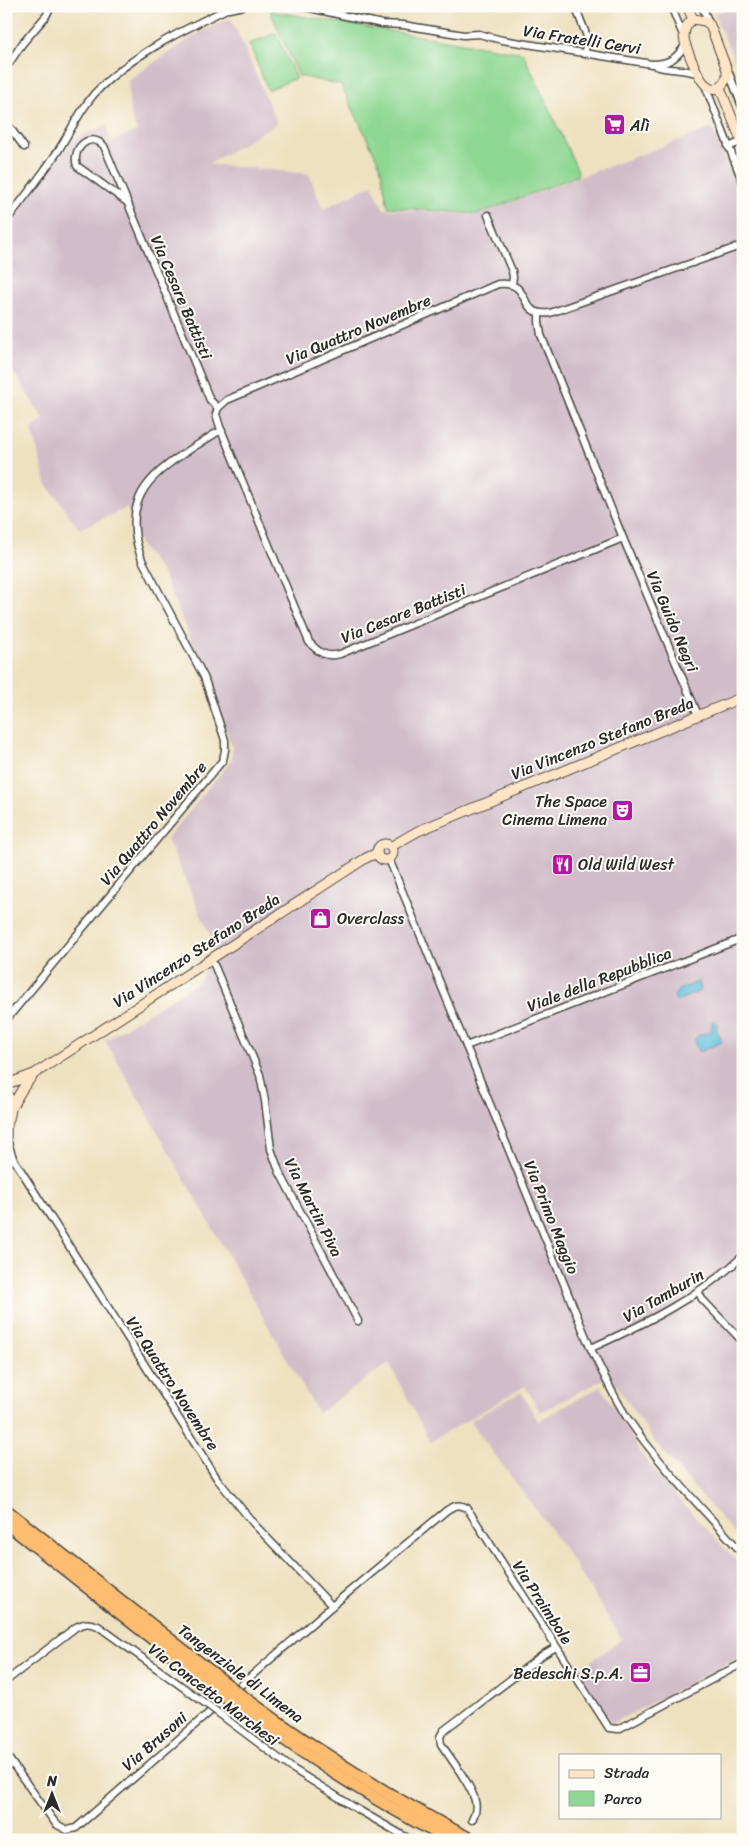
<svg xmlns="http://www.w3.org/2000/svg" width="749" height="1846" viewBox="0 0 749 1846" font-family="Sriracha,sans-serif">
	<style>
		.industrial { fill: #d1bdc9 }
		.green { fill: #8ed793; stroke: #5c815f }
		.water { fill: #5ec0dc; stroke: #447684 }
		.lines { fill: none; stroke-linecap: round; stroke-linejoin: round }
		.street-casing { stroke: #484641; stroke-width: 9 }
		.secondary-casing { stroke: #484641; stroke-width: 11 }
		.highway-casing { stroke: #484641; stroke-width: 14 }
		.street { stroke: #fff; stroke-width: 6 }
		.secondary { stroke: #ffe4c6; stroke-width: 9 }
		.highway { stroke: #febc70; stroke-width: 11 }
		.street-bridge-casing { stroke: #484641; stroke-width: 9; stroke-linecap: butt }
		.highway-bridge-casing { stroke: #484641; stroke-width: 14; stroke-linecap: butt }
		.street-bridge { stroke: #fff; stroke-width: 6 }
		.highway-bridge { stroke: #febc70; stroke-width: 11 }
		.labels { text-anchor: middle; stroke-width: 4; stroke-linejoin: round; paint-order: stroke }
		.street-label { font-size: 16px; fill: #2b2b2b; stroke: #fdfcf7 }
		.poi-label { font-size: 16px; fill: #2b2b2b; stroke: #fdfcf7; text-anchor: start }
	</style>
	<rect width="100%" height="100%" fill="#fdfcf7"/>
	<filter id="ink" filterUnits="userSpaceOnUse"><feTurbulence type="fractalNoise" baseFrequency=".02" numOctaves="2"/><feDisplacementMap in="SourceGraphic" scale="10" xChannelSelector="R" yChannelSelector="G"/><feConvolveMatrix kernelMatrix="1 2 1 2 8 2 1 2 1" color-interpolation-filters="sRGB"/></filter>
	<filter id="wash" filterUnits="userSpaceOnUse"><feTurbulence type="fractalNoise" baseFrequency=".0096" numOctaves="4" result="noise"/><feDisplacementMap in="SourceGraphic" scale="20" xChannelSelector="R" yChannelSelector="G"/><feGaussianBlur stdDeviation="1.12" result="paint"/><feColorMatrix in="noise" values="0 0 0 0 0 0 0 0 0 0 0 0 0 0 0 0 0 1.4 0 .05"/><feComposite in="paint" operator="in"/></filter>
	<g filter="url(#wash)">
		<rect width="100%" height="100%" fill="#eee1c0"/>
		<g class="industrial">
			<path d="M730,6H743V79L714,14Z"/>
			<path d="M229,19L232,20L277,123L209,164L309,174L323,209L372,185L384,209L477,215L712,128L743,204V1544L654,1441L610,1376L540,1412L525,1386L430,1442L389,1363L318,1413L105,1040L200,981L215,946L167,839L232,759V747L213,692L163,574L140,545L127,508L79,529L46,483L32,429L44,420L6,360V227L63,151L79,136L106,126L111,142L137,131L130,114L128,80L198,33Z"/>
			<path d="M601,1386L643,1456L671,1491L743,1568V1656L613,1723L607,1719L578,1671L622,1639L564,1548L470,1421L521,1392L538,1421Z"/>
		</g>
		<g class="green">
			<path d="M270,11L523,53L578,171L577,176L478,214L388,207L380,165L341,85L299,76Z"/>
			<path d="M276,33L296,78L268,90L249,44Z"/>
		</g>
		<g class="water">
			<path d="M698,982L700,991L677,1001L674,997L678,990Z"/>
			<path d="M713,1021L718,1024L716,1028L722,1042L699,1052L695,1044V1039L698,1036L711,1031L712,1022Z"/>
		</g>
	</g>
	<g filter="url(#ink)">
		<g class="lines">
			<defs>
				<g id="street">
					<path d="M273,6H283"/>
					<path d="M301,6L382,24L403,25L464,35L479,34L502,40L652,64C669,64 677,58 686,44"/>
					<path d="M575,6L588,39L584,54"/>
					<path d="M671,6L683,35"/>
					<path d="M702,6L709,23"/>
					<path d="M229,9L243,6"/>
					<path d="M656,66C670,71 685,68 698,74"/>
					<path d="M6,68L22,44L46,16L51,6"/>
					<path d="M729,73L743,109"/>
					<path d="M705,85L743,183"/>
					<path d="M6,122L24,147"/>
					<path d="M728,147L741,142"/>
					<path d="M127,202L77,166C71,148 90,131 104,146L210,400L218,408"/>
					<path d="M488,215L512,271L513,277L512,284"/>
					<path d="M6,221C24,198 42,175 58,151C70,132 80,110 95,93C130,55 187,28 233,6"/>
					<path d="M539,314V322L541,335L623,538L698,715"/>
					<path d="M218,408L216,414L220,427L309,642C318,652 326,658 340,654L623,538"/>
					<path d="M218,408L227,400L498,284C534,280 515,317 550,313L743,245"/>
					<path d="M389,859L590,1347C602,1371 613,1396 628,1419C661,1467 704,1510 743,1554"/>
					<path d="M211,959L215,967L260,1075L265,1101L271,1149L279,1171L358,1321"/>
					<path d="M6,1020L223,760L225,750V740L204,677L142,560C115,487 164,467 216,433L222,431"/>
					<path d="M466,1046L743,938"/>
					<path d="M7,1127V1140L13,1158L218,1480L254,1524L332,1606"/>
					<path d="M698,1291L702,1299L743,1342"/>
					<path d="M591,1348C645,1324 700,1296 743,1256"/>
					<path d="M6,1681L76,1627C84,1623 89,1622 98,1626L209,1706"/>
					<path d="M225,1718L293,1769L357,1809L411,1840"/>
					<path d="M6,1755L56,1824L67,1830L76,1828L332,1606L447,1510C454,1506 459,1503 467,1508L609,1728L618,1729L622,1727L743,1663"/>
					<path d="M472,1820C475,1814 477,1808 475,1801C472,1786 450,1758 441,1744L440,1737L443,1731L544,1654L556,1647"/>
				</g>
				<g id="secondary">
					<path d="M687,6L693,19"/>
					<path d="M693,19L705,21L710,25L727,70V78L720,88C715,89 710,89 706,85C699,80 684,45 684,36C684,29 688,23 693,19Z"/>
					<path d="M720,88L743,145"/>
					<circle cx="385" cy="852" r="8"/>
					<path d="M392,846L418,831L743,697"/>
					<path d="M6,1082L10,1083L34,1074L366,858L377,853"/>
					<path d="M6,1093C14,1103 11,1116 6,1127"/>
					<path d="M11,1108L23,1088L33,1075"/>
				</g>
				<g id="highway">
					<path d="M6,1510L229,1686"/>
					<path d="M6,1523L221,1693"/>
					<path d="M246,1699C318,1752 393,1799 472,1840"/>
					<path d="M238,1706C305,1756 375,1801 450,1840"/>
				</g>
			</defs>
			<use href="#street" class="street-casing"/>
			<use href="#secondary" class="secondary-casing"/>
			<use href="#highway" class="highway-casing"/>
			<use href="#street" class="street"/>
			<use href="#secondary" class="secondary"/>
			<use href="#highway" class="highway"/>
			<defs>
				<path id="street-bridge" d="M209,1706L225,1718"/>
				<g id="highway-bridge">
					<path d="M229,1686L246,1699"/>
					<path d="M221,1693L238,1706"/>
				</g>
			</defs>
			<use href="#street-bridge" class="street-bridge-casing"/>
			<use href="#highway-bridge" class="highway-bridge-casing"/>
			<use href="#street-bridge" class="street-bridge"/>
			<use href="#highway-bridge" class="highway-bridge"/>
		</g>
	</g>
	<defs>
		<symbol id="supermarket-square" viewBox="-11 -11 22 22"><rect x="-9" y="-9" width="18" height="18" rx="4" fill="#b5179e" stroke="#fdfcf7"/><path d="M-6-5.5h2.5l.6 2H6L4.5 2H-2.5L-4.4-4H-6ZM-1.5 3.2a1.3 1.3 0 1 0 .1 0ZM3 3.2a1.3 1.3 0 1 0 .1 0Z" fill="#fff"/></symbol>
		<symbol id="theatre-square" viewBox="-11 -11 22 22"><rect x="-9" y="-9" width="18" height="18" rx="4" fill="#b5179e" stroke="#fdfcf7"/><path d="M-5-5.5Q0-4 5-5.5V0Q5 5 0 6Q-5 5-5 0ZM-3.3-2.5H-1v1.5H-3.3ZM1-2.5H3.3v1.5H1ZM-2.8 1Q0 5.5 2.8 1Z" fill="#fff"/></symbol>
		<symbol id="restaurant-square" viewBox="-11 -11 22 22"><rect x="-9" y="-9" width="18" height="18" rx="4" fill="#b5179e" stroke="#fdfcf7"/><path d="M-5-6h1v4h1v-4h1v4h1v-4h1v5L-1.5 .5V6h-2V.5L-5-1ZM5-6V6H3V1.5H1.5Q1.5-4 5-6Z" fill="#fff"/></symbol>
		<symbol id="shop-square" viewBox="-11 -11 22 22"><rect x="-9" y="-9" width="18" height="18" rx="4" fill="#b5179e" stroke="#fdfcf7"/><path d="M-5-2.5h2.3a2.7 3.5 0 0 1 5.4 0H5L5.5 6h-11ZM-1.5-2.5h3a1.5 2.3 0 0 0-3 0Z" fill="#fff"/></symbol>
		<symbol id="office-square" viewBox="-11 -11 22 22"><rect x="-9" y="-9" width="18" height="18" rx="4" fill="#b5179e" stroke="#fdfcf7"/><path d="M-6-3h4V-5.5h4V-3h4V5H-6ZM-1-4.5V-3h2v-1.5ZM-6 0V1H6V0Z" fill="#fff"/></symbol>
	</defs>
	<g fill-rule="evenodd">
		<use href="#supermarket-square" x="602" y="112" width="25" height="25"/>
		<use href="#theatre-square" x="610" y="798" width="25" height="25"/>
		<use href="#restaurant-square" x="550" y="852" width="25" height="25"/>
		<use href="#shop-square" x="308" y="906" width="25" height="25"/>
		<use href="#office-square" x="628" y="1660" width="25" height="25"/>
	</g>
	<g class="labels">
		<g class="street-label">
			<text transform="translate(582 39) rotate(9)" y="6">Via Fratelli Cervi</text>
			<text transform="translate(182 297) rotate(67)" y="6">Via Cesare Battisti</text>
			<text transform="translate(358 329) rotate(-23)" y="6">Via Quattro Novembre</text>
			<text transform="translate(403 613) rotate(-22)" y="6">Via Cesare Battisti</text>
			<text transform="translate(673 621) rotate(67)" y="6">Via Guido Negri</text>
			<text transform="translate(602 738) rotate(-22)" y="6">Via Vincenzo Stefano Breda</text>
			<text transform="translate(153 823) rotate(-50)" y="6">Via Quattro Novembre</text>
			<text transform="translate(196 950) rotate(-33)" y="6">Via Vincenzo Stefano Breda</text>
			<text transform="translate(599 979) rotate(-21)" y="6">Viale della Repubblica</text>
			<text transform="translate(314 1207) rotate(63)" y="6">Via Martin Piva</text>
			<text transform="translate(552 1217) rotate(68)" y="6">Via Primo Maggio</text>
			<text transform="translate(663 1295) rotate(-30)" y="6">Via Tamburin</text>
			<text transform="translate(173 1383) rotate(57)" y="6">Via Quattro Novembre</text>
			<text transform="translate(543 1602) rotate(57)" y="6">Via Praimbole</text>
			<text transform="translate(241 1673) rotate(37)" y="6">Tangenziale di Limena</text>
			<text transform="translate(214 1694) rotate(37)" y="6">Via Concetto Marchesi</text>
			<text transform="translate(154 1741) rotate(-41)" y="6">Via Brusoni</text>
		</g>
		<g class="poi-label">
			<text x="630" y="131">Alì</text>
			<text x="607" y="807" text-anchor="end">The Space<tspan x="607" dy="18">Cinema Limena</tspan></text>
			<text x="578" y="870">Old Wild West</text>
			<text x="337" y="924">Overclass</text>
			<text x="624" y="1679" text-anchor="end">Bedeschi S.p.A.</text>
		</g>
	</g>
	<rect width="749" height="1846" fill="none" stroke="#fdfcf7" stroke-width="25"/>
	<rect x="559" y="1754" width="162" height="65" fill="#fdfcf7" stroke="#a9a8a5"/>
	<rect x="569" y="1770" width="25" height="8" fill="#ffe4c6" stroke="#a9a8a5"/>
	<text x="604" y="1778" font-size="15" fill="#2b2b2b">Strada</text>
	<rect x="569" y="1791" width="25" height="15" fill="#8ed793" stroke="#a9a8a5"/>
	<text x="604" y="1804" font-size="15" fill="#2b2b2b">Parco</text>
	<g transform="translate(52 1794)" stroke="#fdfcf7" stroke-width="4" paint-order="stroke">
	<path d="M0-4L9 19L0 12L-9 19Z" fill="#2b2b2b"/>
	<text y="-8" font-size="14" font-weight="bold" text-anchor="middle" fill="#2b2b2b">N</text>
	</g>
</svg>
